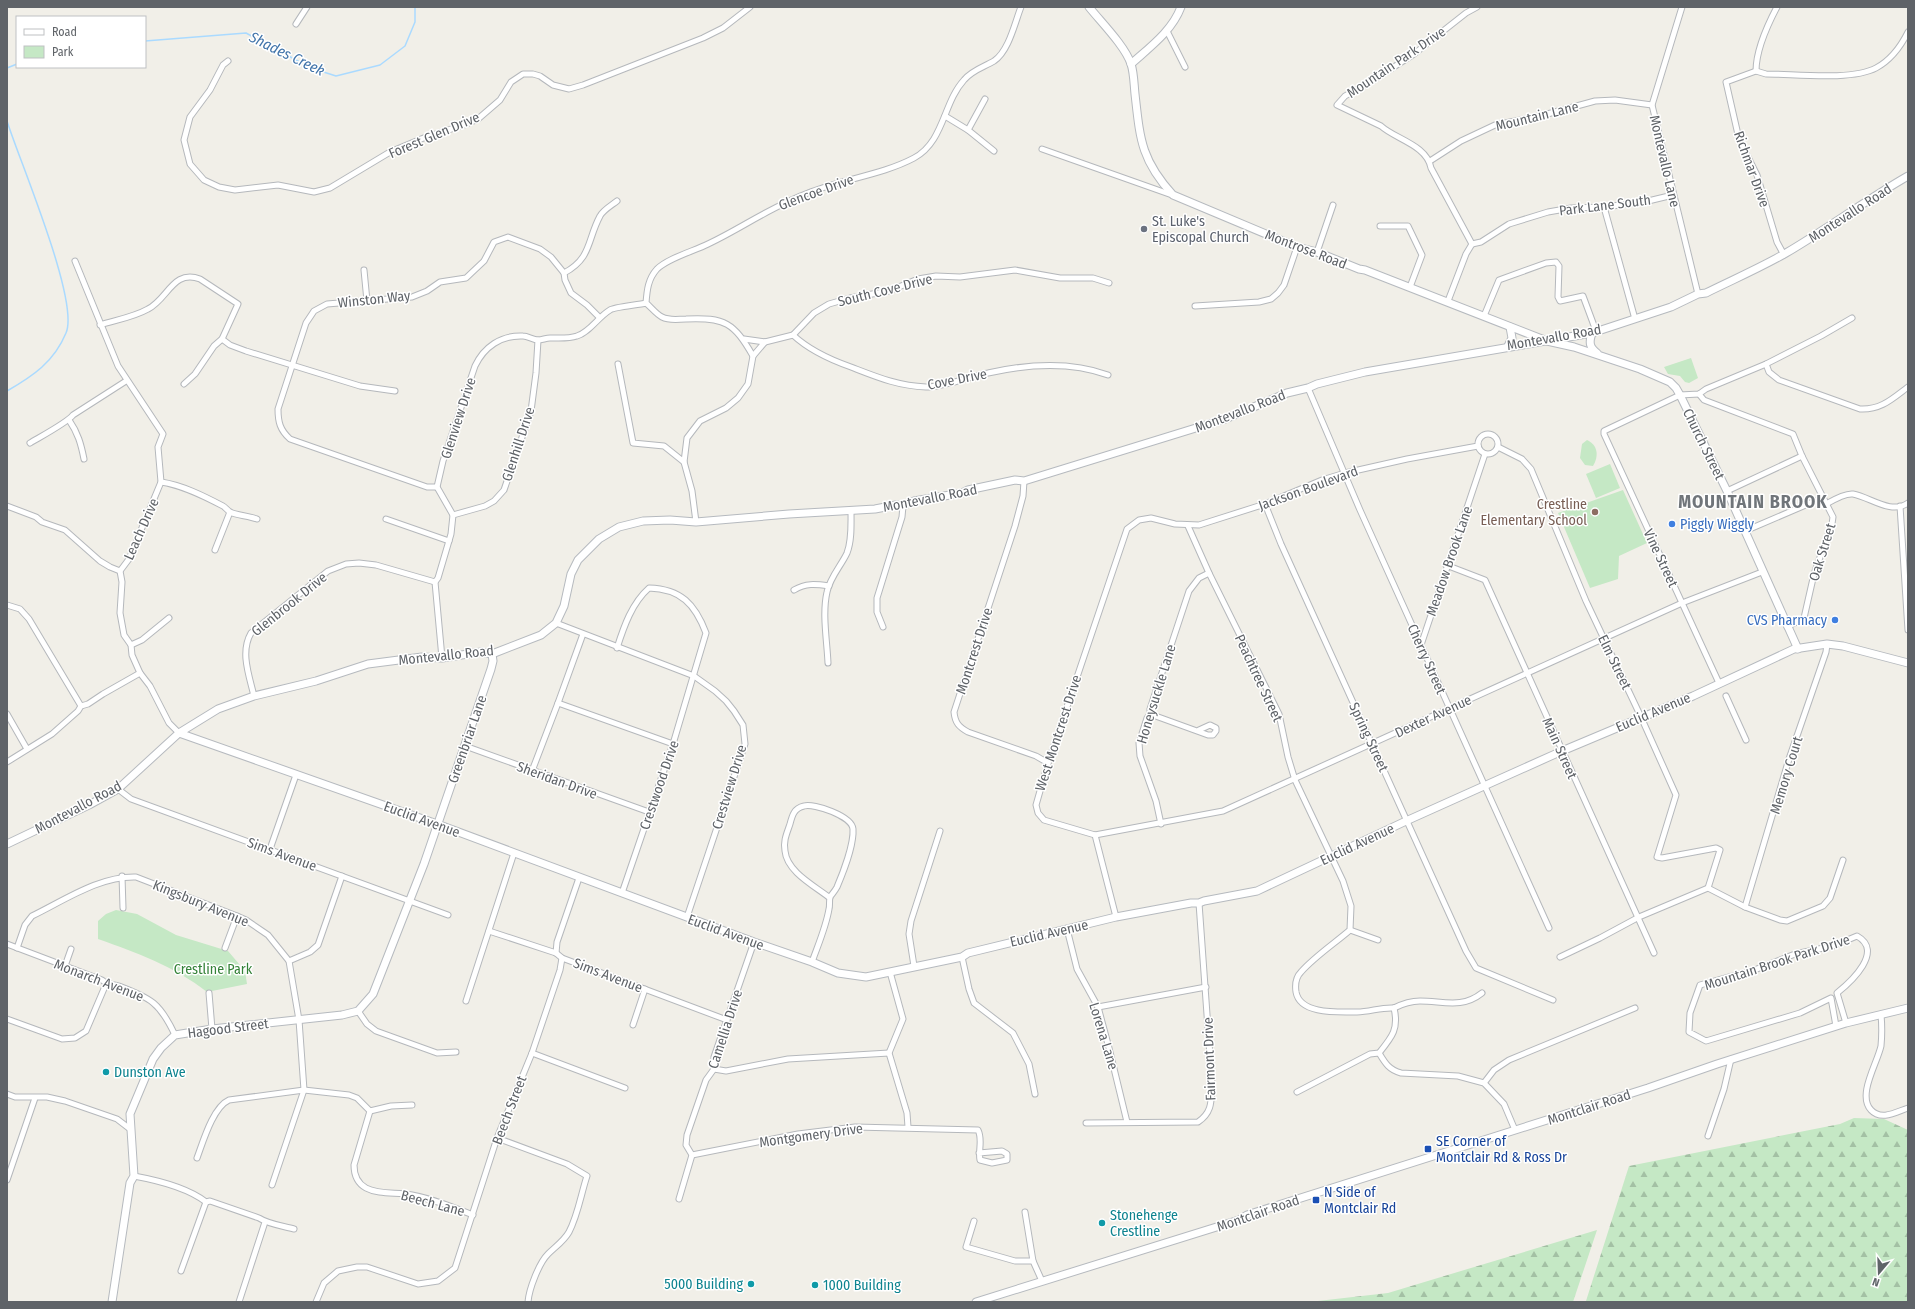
<svg xmlns="http://www.w3.org/2000/svg" width="1915" height="1309" viewBox="0 0 1915 1309" font-family="'Fira Sans Condensed',sans-serif">
	<style>
		.forest { fill: url(#forest-firs) }
		.park { fill: #c5e8c5 }
		.lines { fill: none; stroke-linecap: round; stroke-linejoin: round }
		.stream { stroke: #aadaff; stroke-width: 1.5 }
		.street-casing { stroke: #b5b8bc; stroke-width: 7 }
		.secondary-casing { stroke: #b6babf; stroke-width: 9 }
		.street { stroke: #fff; stroke-width: 5 }
		.secondary { stroke: #fff; stroke-width: 7 }
		.worship-dot { fill: #6b7280; stroke: #fff; stroke-width: 1.5 }
		.education-dot { fill: #8d6e63; stroke: #fff; stroke-width: 1.5 }
		.shop-dot { fill: #3f7fe0; stroke: #fff; stroke-width: 1.5 }
		.culture-dot { fill: #0f9aa8; stroke: #fff; stroke-width: 1.5 }
		.transit-dot { fill: #1a4fb4; stroke: #fff; stroke-width: 1.5 }
		.labels { text-anchor: middle; stroke-width: 3; stroke-linejoin: round; paint-order: stroke }
		.street-label { font-size: 14px; fill: #5f6368; stroke: #fff }
		.worship-label { font-size: 14px; fill: #5b616d; stroke: #fff; text-anchor: start }
		.education-label { font-size: 14px; fill: #785e54; stroke: #fff; text-anchor: end }
		.shop-label { font-size: 14px; fill: #366cbe; stroke: #fff; text-anchor: start }
		.park-label { font-size: 14px; fill: #348238; stroke: #fff }
		.culture-label { font-size: 14px; fill: #0d838f; stroke: #fff; text-anchor: start }
		.transit-label { font-size: 14px; fill: #164399; stroke: #fff; text-anchor: start }
		.water-label { font-size: 15px; font-style: italic; fill: #4174aa; stroke: #fff }
		.district-label { font-size: 18px; font-weight: bold; letter-spacing: 1px; fill: #70757a; stroke: #fff }
	</style>
	<defs>
		<pattern id="forest-firs" width="22" height="20" patternUnits="userSpaceOnUse"><rect width="22" height="20" fill="#c5e8c5"/><path d="M5 1l3.5 6h-7zM16 11l3.5 6h-7z" fill="#a3c0a4"/></pattern>
	</defs>
	<rect width="100%" height="100%" fill="#f1efe8"/>
	<g class="forest">
		<path d="M1854,1118L1884,1119L1908,1130V1302L1586,1301L1629,1166L1840,1124Z"/>
		<path d="M1597,1230L1573,1302H1309L1388,1293Z"/>
	</g>
	<g class="park">
		<path d="M1691,358L1698,378L1689,383L1685,382L1680,376L1668,374L1664,367Z"/>
		<path d="M1587,440C1598,445 1599,456 1593,466L1585,465L1580,458L1582,444Z"/>
		<path d="M1610,464L1620,488L1596,498L1586,474Z"/>
		<path d="M1623,490L1647,543L1619,556L1618,579L1590,588L1558,513Z"/>
		<path d="M116,910L137,914L176,935L228,951L245,971L247,984L207,992C174,966 137,953 98,939V921L106,914Z"/>
	</g>
	<g class="lines">
		<g class="stream">
			<path d="M145,41L246,33L311,68L336,76L380,65L405,46L415,22V7"/>
			<path d="M7,68L17,64"/>
			<path d="M7,121C19,160 80,301 66,333C54,362 33,376 7,391"/>
		</g>
		<defs>
			<g id="street">
				<path d="M1682,7L1652,105L1698,294"/>
				<path d="M296,24L307,7"/>
				<path d="M1167,31L1185,67"/>
				<path d="M228,61L223,65L210,90L190,117L184,140L190,164L204,180L219,187L235,190L278,185L314,192L330,188L390,152L426,137L464,125L478,119L500,100L511,82L523,74H533L540,76L553,85L569,89L583,85L703,38L723,28L750,7"/>
				<path d="M1756,71C1756,50 1767,26 1777,7"/>
				<path d="M945,116L968,130L994,151"/>
				<path d="M968,130L985,99"/>
				<path d="M1042,149L1172,195"/>
				<path d="M1430,161L1461,141L1495,125L1540,116L1595,101L1615,100L1652,105"/>
				<path d="M1604,207L1635,319"/>
				<path d="M1380,226H1408L1422,255L1410,287"/>
				<path d="M1472,244L1431,168C1427,145 1395,139 1381,126L1337,105L1345,96L1372,81L1414,54L1466,13L1477,7"/>
				<path d="M1472,244L1481,242L1509,224L1548,212L1571,208L1604,207L1644,202L1673,195"/>
				<path d="M1317,252L1333,205"/>
				<path d="M1784,255L1777,242L1757,175L1739,139L1726,82L1756,71L1766,74C1795,74 1851,81 1876,68C1891,60 1901,46 1908,32"/>
				<path d="M75,261L118,366L163,434L158,447L161,482L129,559L120,571L122,582L120,613L124,635L131,645L132,655L140,673L150,686L169,723L179,733"/>
				<path d="M364,270L367,301"/>
				<path d="M564,273C592,258 587,240 600,216C603,210 612,205 617,201"/>
				<path d="M1448,301L1466,254L1472,244"/>
				<path d="M1195,306L1259,302L1271,299L1278,293L1284,285L1297,247"/>
				<path d="M1484,316L1499,280L1546,263L1556,262L1559,266L1558,297L1560,301L1583,296L1596,331"/>
				<path d="M100,325C116,320 134,317 148,309C168,299 173,269 200,279L238,304L222,339L214,346L195,374L184,384"/>
				<path d="M793,335C809,350 831,360 851,367C877,377 898,386 926,387C944,387 971,376 988,373C1028,364 1070,361 1108,375"/>
				<path d="M222,339L230,345L246,351L360,386L395,391"/>
				<path d="M744,339L765,342L793,335L814,313L829,304L850,298L889,291L918,279L936,276L960,277L1015,270L1060,278H1093L1109,283"/>
				<path d="M753,356C734,323 725,317 686,319C678,319 670,321 662,317C656,314 651,307 646,303C647,290 648,279 657,269C668,258 694,251 708,244C742,228 772,206 808,193C842,179 882,175 914,158C944,142 943,103 964,80C972,70 984,67 994,61C1009,51 1015,22 1021,7"/>
				<path d="M618,364L633,443L664,446L684,462"/>
				<path d="M1766,364L1769,372L1779,380L1860,409C1881,410 1892,399 1908,387"/>
				<path d="M1308,388L1360,510L1549,928"/>
				<path d="M1699,394L1704,400L1793,434L1802,456L1833,517L1832,524L1814,574L1804,618L1787,627"/>
				<path d="M69,420C78,433 81,444 84,459"/>
				<circle cx="1488" cy="444" r="10"/>
				<path d="M30,443C40,437 68,422 73,415L126,381"/>
				<path d="M1498,447L1522,459L1531,469L1586,601L1641,717L1676,795L1657,857L1662,858L1716,848L1720,850L1708,888"/>
				<path d="M1024,481L1023,496L1015,526L954,712C955,723 959,727 968,732L1036,756L1048,763"/>
				<path d="M161,482C182,485 204,496 223,506C225,507 227,510 230,512C235,515 249,516 257,519"/>
				<path d="M437,487H427L290,439C280,430 278,422 278,409L306,323L314,311L327,304L412,297L427,291L440,282L466,278L484,261L494,242L508,237L540,249L551,257L564,273L565,280L571,293L587,305L599,317"/>
				<path d="M1727,491L1802,456"/>
				<path d="M1265,504L1281,544L1466,951L1476,968L1553,1000"/>
				<path d="M1826,504C1833,500 1845,493 1853,494C1870,497 1891,515 1908,503"/>
				<path d="M7,506L36,517L42,522L65,530L100,561L110,567L120,571"/>
				<path d="M1900,506L1908,630"/>
				<path d="M453,515L485,506L494,501L504,490L531,411L536,373L538,340"/>
				<path d="M386,519L449,541"/>
				<path d="M696,522L692,491L684,462L687,438L700,421L726,408L738,398L748,384L753,356L765,342"/>
				<path d="M1188,526L1209,573L1279,714L1288,757L1295,780L1343,881L1351,906L1350,930C1335,943 1314,957 1301,972C1296,977 1295,985 1296,992C1300,1015 1339,1012 1357,1012C1370,1012 1381,1007 1394,1008"/>
				<path d="M1745,531L1822,498"/>
				<path d="M215,550L230,512"/>
				<path d="M1446,565L1485,580L1654,953"/>
				<path d="M794,590C806,583 815,584 829,586"/>
				<path d="M7,605L20,609L29,619L81,706"/>
				<path d="M556,623L694,676L715,691L726,701L734,711L743,725L745,744L687,917"/>
				<path d="M883,627L877,612V598L902,517L903,506"/>
				<path d="M131,645L142,640L169,618"/>
				<path d="M1421,645L1485,454"/>
				<path d="M617,648C624,626 632,603 649,588C681,589 695,604 706,633L673,744L622,893"/>
				<path d="M442,658L435,582L438,578L451,534L453,515L437,487L443,461L475,366C484,347 501,335 523,336C528,336 533,340 538,340C542,340 546,338 550,338C559,338 568,339 577,336C590,332 598,317 610,310C614,307 638,305 646,303"/>
				<path d="M828,663C827,640 822,614 827,592C830,577 841,566 847,553C852,540 851,524 851,510"/>
				<path d="M1719,683L1604,434V431L1680,395L1699,394L1706,389L1766,364L1821,336L1852,318"/>
				<path d="M254,696C249,675 240,652 251,633L328,571L346,564L359,563L376,565L435,582"/>
				<path d="M1726,696L1746,740"/>
				<path d="M558,703L673,744"/>
				<path d="M7,714L27,749"/>
				<path d="M1150,714L1208,735H1213L1216,731V728L1210,725L1199,730"/>
				<path d="M465,746L649,812"/>
				<path d="M7,762L52,734L78,711L81,706L88,704L103,694L140,673"/>
				<path d="M532,771L558,703L583,634"/>
				<path d="M118,789L131,799L448,915"/>
				<path d="M1161,824L1156,801L1140,756L1139,743L1147,718L1150,714V709L1189,591L1199,578L1209,573"/>
				<path d="M1095,835L1223,811L1682,603L1762,572"/>
				<path d="M270,849L296,775"/>
				<path d="M122,876L123,908"/>
				<path d="M1745,907L1789,759L1826,652L1827,644"/>
				<path d="M1116,917L1095,835L1044,820L1038,813L1036,805L1048,763L1127,529L1139,520L1151,518L1175,524L1199,525L1265,504L1322,480L1345,473L1407,459L1478,446"/>
				<path d="M1067,929L1077,969L1098,1007L1109,1048L1127,1122"/>
				<path d="M1350,930L1378,940"/>
				<path d="M489,931L556,953L562,958L727,1020"/>
				<path d="M7,944L102,980C107,985 112,984 119,986C151,998 160,1003 175,1035"/>
				<path d="M17,948L25,925L32,916C65,900 99,876 136,877L237,916L246,920L268,935L289,961L299,1020L304,1090L272,1185"/>
				<path d="M225,948L237,916"/>
				<path d="M556,953L557,942L579,878"/>
				<path d="M962,957L969,989L974,1003L1013,1033L1029,1064L1035,1094"/>
				<path d="M1560,957L1600,938L1639,917L1708,888L1745,907L1780,920L1787,921L1823,906L1830,898L1843,860"/>
				<path d="M289,961L310,952L318,945L342,876"/>
				<path d="M812,962C818,945 826,927 829,909C830,906 829,901 830,897C832,894 835,891 837,887C843,873 854,844 853,829C852,816 814,803 804,806C794,808 792,816 790,824C787,833 783,841 785,851C787,872 815,886 830,898"/>
				<path d="M65,966L71,949"/>
				<path d="M914,966L909,934L911,921L940,831"/>
				<path d="M890,972L903,1019L889,1053L907,1113L908,1127"/>
				<path d="M209,993L212,1029"/>
				<path d="M466,1001L514,853"/>
				<path d="M1098,1007L1206,987"/>
				<path d="M1394,1008C1402,1004 1410,1001 1420,1001C1443,1001 1462,1009 1482,993"/>
				<path d="M358,1011L367,1024L376,1031L437,1053L456,1052"/>
				<path d="M1881,1015C1882,1025 1882,1035 1881,1046C1877,1064 1857,1095 1871,1110C1881,1121 1896,1112 1908,1108"/>
				<path d="M7,1019L62,1039L75,1038L86,1031L106,984"/>
				<path d="M633,1025L645,989"/>
				<path d="M1836,1026L1831,998L1800,1013L1706,1041L1689,1032L1690,1013L1700,985L1757,969L1795,954L1833,946L1857,936C1884,951 1852,981 1837,993L1846,1023"/>
				<path d="M532,1053L625,1088"/>
				<path d="M1379,1053C1385,1063 1389,1070 1401,1073L1458,1076L1484,1083L1504,1104L1515,1130"/>
				<path d="M714,1069L726,1071L788,1059L889,1053"/>
				<path d="M1484,1083L1494,1070L1509,1060L1635,1008"/>
				<path d="M1297,1092L1370,1054L1379,1053C1392,1037 1399,1029 1394,1008"/>
				<path d="M7,1094L15,1097H47L65,1101L117,1119L130,1129"/>
				<path d="M370,1111L391,1106L412,1105"/>
				<path d="M1086,1123L1198,1122C1213,1112 1211,1100 1212,1084L1199,903"/>
				<path d="M1708,1136L1724,1089L1731,1059"/>
				<path d="M497,1138L567,1164L587,1176C581,1194 578,1215 569,1232C564,1241 555,1247 548,1254C539,1263 529,1289 528,1302"/>
				<path d="M692,1155L798,1134L855,1127L978,1130C983,1140 978,1150 980,1160L992,1163L1007,1160V1154L1002,1151L979,1153"/>
				<path d="M197,1158C203,1142 213,1107 229,1100L304,1090L349,1095L357,1098L370,1111L354,1165C354,1174 357,1183 366,1188C379,1195 397,1192 412,1195C433,1199 453,1207 473,1215"/>
				<path d="M134,1176C156,1180 188,1188 206,1202L210,1201L259,1218C268,1224 283,1226 294,1229"/>
				<path d="M7,1180L35,1098"/>
				<path d="M679,1199L692,1155L686,1145L687,1135L706,1080L714,1069V1057L754,942"/>
				<path d="M1025,1212L1033,1261"/>
				<path d="M974,1221L966,1247L1015,1261H1033L1042,1281"/>
				<path d="M181,1271L206,1202"/>
				<path d="M239,1302L265,1222"/>
				<path d="M316,1302L324,1283L338,1271L357,1267H367L418,1284L438,1281L455,1268L497,1138L532,1053L560,970L562,958"/>
			</g>
			<g id="secondary">
				<path d="M1089,7C1101,22 1125,46 1131,64C1134,73 1134,85 1135,94C1140,139 1141,160 1173,195L1297,247L1317,252L1359,269L1365,270L1547,341L1574,347L1640,369L1670,382L1676,388L1680,395L1727,491L1798,649"/>
				<path d="M1131,64C1150,47 1172,31 1181,7"/>
				<path d="M1592,333C1589,342 1589,347 1597,353"/>
				<path d="M1508,346L1512,338L1510,327"/>
				<path d="M179,733L437,824L754,942L812,962L838,973L866,977L962,957L968,953L1116,917L1191,903H1199L1204,901L1257,891L1406,821L1562,751L1693,696L1794,649L1827,644L1843,646L1908,663"/>
				<path d="M7,844L89,805L118,789L179,733L218,709L254,696L316,681L368,664L422,657L442,658L481,652L492,654L541,635L556,623L564,606L571,574L578,560L599,539L619,527L643,521L670,520L696,522L789,514L875,509L896,505L903,506L914,501L962,493L968,490L1015,480L1024,481L1225,419L1287,393L1308,388L1317,384L1365,372L1592,333L1671,307L1698,294L1706,293C1732,280 1760,268 1786,253C1827,229 1866,200 1908,176"/>
				<path d="M112,1302L130,1183L134,1176L130,1114L153,1059L161,1048L175,1035L212,1029L342,1015L358,1011L373,994L424,864L491,669L493,661L492,654"/>
				<path d="M976,1302L1239,1220L1247,1215L1648,1088L1717,1064L1846,1023L1908,1008"/>
			</g>
		</defs>
		<use href="#street" class="street-casing"/>
		<use href="#secondary" class="secondary-casing"/>
		<use href="#street" class="street"/>
		<use href="#secondary" class="secondary"/>
	</g>
	<circle class="worship-dot" cx="1144" cy="229" r="4"/>
	<circle class="education-dot" cx="1595" cy="512" r="4"/>
	<g class="shop-dot">
		<circle cx="1672" cy="524" r="4"/>
		<circle cx="1835" cy="620" r="4"/>
	</g>
	<g class="culture-dot">
		<circle cx="106" cy="1072" r="4"/>
		<circle cx="1102" cy="1223" r="4"/>
		<circle cx="751" cy="1284" r="4"/>
		<circle cx="815" cy="1285" r="4"/>
	</g>
	<g class="transit-dot">
		<rect x="1424" y="1145" width="8" height="8" rx="2"/>
		<rect x="1312" y="1196" width="8" height="8" rx="2"/>
	</g>
	<g class="labels">
		<g class="street-label">
			<text transform="translate(1396 62) rotate(-34)" y="5">Mountain Park Drive</text>
			<text transform="translate(1537 116) rotate(-14)" y="5">Mountain Lane</text>
			<text transform="translate(434 135) rotate(-23)" y="5">Forest Glen Drive</text>
			<text transform="translate(1665 161) rotate(77)" y="5">Montevallo Lane</text>
			<text transform="translate(1752 169) rotate(70)" y="5">Richmar Drive</text>
			<text transform="translate(816 192) rotate(-20)" y="5">Glencoe Drive</text>
			<text transform="translate(1605 205) rotate(-7)" y="5">Park Lane South</text>
			<text transform="translate(1850 213) rotate(-33)" y="5">Montevallo Road</text>
			<text transform="translate(1306 249) rotate(21)" y="5">Montrose Road</text>
			<text transform="translate(885 290) rotate(-14)" y="5">South Cove Drive</text>
			<text transform="translate(374 299) rotate(-6)" y="5">Winston Way</text>
			<text transform="translate(1554 337) rotate(-10)" y="5">Montevallo Road</text>
			<text transform="translate(957 379) rotate(-11)" y="5">Cove Drive</text>
			<text transform="translate(1240 411) rotate(-21)" y="5">Montevallo Road</text>
			<text transform="translate(458 418) rotate(-72)" y="5">Glenview Drive</text>
			<text transform="translate(518 444) rotate(-72)" y="5">Glenhill Drive</text>
			<text transform="translate(1704 444) rotate(64)" y="5">Church Street</text>
			<text transform="translate(1308 488) rotate(-20)" y="5">Jackson Boulevard</text>
			<text transform="translate(930 498) rotate(-11)" y="5">Montevallo Road</text>
			<text transform="translate(141 529) rotate(-66)" y="5">Leach Drive</text>
			<text transform="translate(1822 552) rotate(-73)" y="5">Oak Street</text>
			<text transform="translate(1661 558) rotate(65)" y="5">Vine Street</text>
			<text transform="translate(1449 561) rotate(-71)" y="5">Meadow Brook Lane</text>
			<text transform="translate(289 604) rotate(-39)" y="5">Glenbrook Drive</text>
			<text transform="translate(974 651) rotate(-72)" y="5">Montcrest Drive</text>
			<text transform="translate(446 655) rotate(-6)" y="5">Montevallo Road</text>
			<text transform="translate(1427 659) rotate(66)" y="5">Cherry Street</text>
			<text transform="translate(1615 662) rotate(64)" y="5">Elm Street</text>
			<text transform="translate(1259 678) rotate(65)" y="5">Peachtree Street</text>
			<text transform="translate(1156 694) rotate(-73)" y="5">Honeysuckle Lane</text>
			<text transform="translate(1653 712) rotate(-23)" y="5">Euclid Avenue</text>
			<text transform="translate(1433 716) rotate(-25)" y="5">Dexter Avenue</text>
			<text transform="translate(1058 733) rotate(-72)" y="5">West Montcrest Drive</text>
			<text transform="translate(1369 737) rotate(65)" y="5">Spring Street</text>
			<text transform="translate(467 739) rotate(-71)" y="5">Greenbriar Lane</text>
			<text transform="translate(1560 748) rotate(66)" y="5">Main Street</text>
			<text transform="translate(1786 775) rotate(-73)" y="5">Memory Court</text>
			<text transform="translate(557 780) rotate(20)" y="5">Sheridan Drive</text>
			<text transform="translate(659 785) rotate(-71)" y="5">Crestwood Drive</text>
			<text transform="translate(729 787) rotate(-73)" y="5">Crestview Drive</text>
			<text transform="translate(78 807) rotate(-28)" y="5">Montevallo Road</text>
			<text transform="translate(422 819) rotate(20)" y="5">Euclid Avenue</text>
			<text transform="translate(1357 844) rotate(-25)" y="5">Euclid Avenue</text>
			<text transform="translate(282 854) rotate(20)" y="5">Sims Avenue</text>
			<text transform="translate(201 903) rotate(22)" y="5">Kingsbury Avenue</text>
			<text transform="translate(726 932) rotate(20)" y="5">Euclid Avenue</text>
			<text transform="translate(1049 933) rotate(-13)" y="5">Euclid Avenue</text>
			<text transform="translate(1777 962) rotate(-18)" y="5">Mountain Brook Park Drive</text>
			<text transform="translate(608 975) rotate(21)" y="5">Sims Avenue</text>
			<text transform="translate(99 980) rotate(21)" y="5">Monarch Avenue</text>
			<text transform="translate(228 1028) rotate(-7)" y="5">Hagood Street</text>
			<text transform="translate(725 1029) rotate(-72)" y="5">Camellia Drive</text>
			<text transform="translate(1104 1036) rotate(73)" y="5">Lorena Lane</text>
			<text transform="translate(1209 1059) rotate(-92)" y="5">Fairmont Drive</text>
			<text transform="translate(1589 1107) rotate(-18)" y="5">Montclair Road</text>
			<text transform="translate(509 1110) rotate(-69)" y="5">Beech Street</text>
			<text transform="translate(811 1135) rotate(-8)" y="5">Montgomery Drive</text>
			<text transform="translate(433 1203) rotate(15)" y="5">Beech Lane</text>
			<text transform="translate(1258 1213) rotate(-19)" y="5">Montclair Road</text>
		</g>
		<g class="worship-label">
			<text x="1152" y="226">St. Luke's<tspan x="1152" dy="16">Episcopal Church</tspan></text>
		</g>
		<g class="education-label">
			<text x="1587" y="509">Crestline<tspan x="1587" dy="16">Elementary School</tspan></text>
		</g>
		<g class="shop-label">
			<text x="1680" y="529">Piggly Wiggly</text>
			<text x="1827" y="625" text-anchor="end">CVS Pharmacy</text>
		</g>
		<g class="park-label">
			<text x="213" y="974">Crestline Park</text>
		</g>
		<g class="culture-label">
			<text x="114" y="1077">Dunston Ave</text>
			<text x="1110" y="1220">Stonehenge<tspan x="1110" dy="16">Crestline</tspan></text>
			<text x="743" y="1289" text-anchor="end">5000 Building</text>
			<text x="823" y="1290">1000 Building</text>
		</g>
		<g class="transit-label">
			<text x="1436" y="1146">SE Corner of<tspan x="1436" dy="16">Montclair Rd &amp; Ross Dr</tspan></text>
			<text x="1324" y="1197">N Side of<tspan x="1324" dy="16">Montclair Rd</tspan></text>
		</g>
		<g class="water-label">
			<text transform="translate(287 54) rotate(26)" y="5">Shades Creek</text>
		</g>
		<g class="district-label">
			<text x="1753" y="508">MOUNTAIN BROOK</text>
		</g>
	</g>
	<rect width="1915" height="1309" fill="none" stroke="#5f6368" stroke-width="16"/>
	<rect x="16" y="16" width="130" height="52" fill="#ffffff" stroke="#bfc1c3"/>
	<rect x="24" y="29" width="20" height="6" fill="#ffffff" stroke="#bfc1c3"/>
	<text x="52" y="36" font-size="12" fill="#5f6368">Road</text>
	<rect x="24" y="46" width="20" height="12" fill="#c5e8c5" stroke="#bfc1c3"/>
	<text x="52" y="56" font-size="12" fill="#5f6368">Park</text>
	<g transform="translate(1879 1273) rotate(199)" stroke="#ffffff" stroke-width="3" paint-order="stroke">
	<path d="M0-3L7 15L0 10L-7 15Z" fill="#5f6368"/>
	<text y="-6" font-size="11" font-weight="bold" text-anchor="middle" fill="#5f6368">N</text>
	</g>
</svg>
